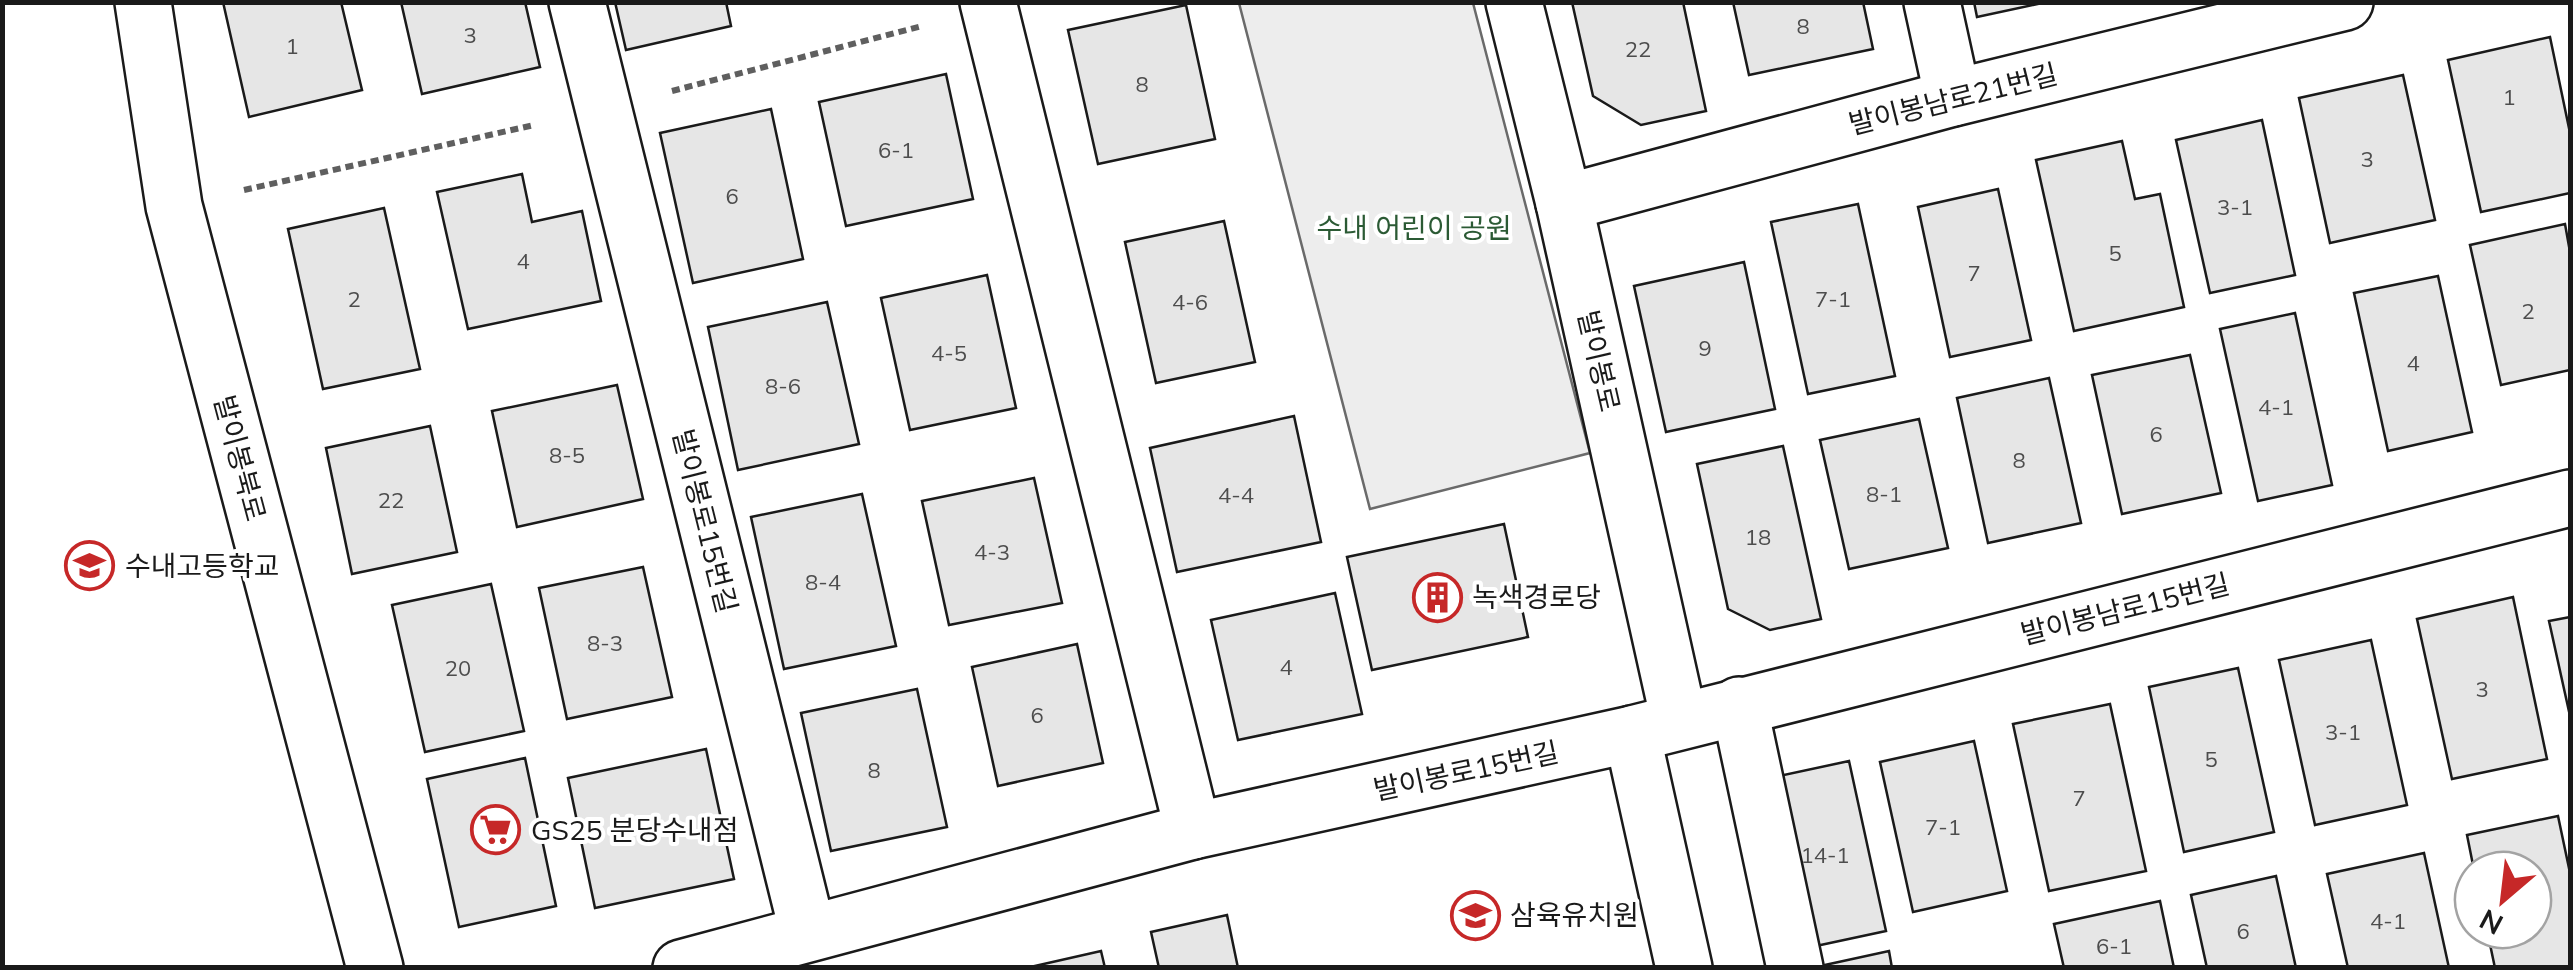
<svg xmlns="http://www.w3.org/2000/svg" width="2573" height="970" viewBox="0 0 2573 970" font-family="Mulish,'Noto Sans KR',sans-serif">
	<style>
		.built { fill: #ededed; stroke: #6a6a6a; stroke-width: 2.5 }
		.building { fill: #e6e6e6; stroke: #1a1a1a; stroke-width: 2.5 }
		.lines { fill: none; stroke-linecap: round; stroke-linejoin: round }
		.street-casing { stroke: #1a1a1a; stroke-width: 60 }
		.path { stroke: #5f5f5f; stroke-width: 6; stroke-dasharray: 8 5; stroke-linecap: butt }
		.street { stroke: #fff; stroke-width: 55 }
		.labels { text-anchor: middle; stroke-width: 8; stroke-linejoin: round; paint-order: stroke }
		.number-label { font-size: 22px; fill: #4d4d4d }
		.street-label { font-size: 28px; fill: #1a1a1a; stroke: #fff }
		.park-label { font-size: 28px; fill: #2b5a34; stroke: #fff }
		.poi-label { font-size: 28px; fill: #1a1a1a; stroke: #fff; text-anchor: start }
	</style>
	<rect width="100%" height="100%" fill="#fff"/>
	<path class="built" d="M1239,3H1473L1590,453L1370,509Z"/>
	<g class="building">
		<path d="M223,2H341L362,90L249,117Z"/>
		<path d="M401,2H525L540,67L422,94Z"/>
		<path d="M615,2H726L731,26L626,50Z"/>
		<path d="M1572,2H1683L1706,111L1641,125L1593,96Z"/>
		<path d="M1733,2H1863L1873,49L1749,75Z"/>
		<path d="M1974,2H2047L1977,17Z"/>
		<path d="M1186,5L1215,139L1098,164L1068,30Z"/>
		<path d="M2550,37L2570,133V193L2481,212L2448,60Z"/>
		<path d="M946,74L973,199L846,226L819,102Z"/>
		<path d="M2403,75L2435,220L2330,243L2299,98Z"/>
		<path d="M771,109L803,259L693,283L660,133Z"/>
		<path d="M2262,120L2295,275L2210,293L2176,140Z"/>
		<path d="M2122,141L2135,199L2160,194L2184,307L2074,331L2036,160Z"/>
		<path d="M522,174L532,222L582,211L601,301L468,329L437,192Z"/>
		<path d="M1998,189L2031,340L1950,357L1918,207Z"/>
		<path d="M1858,204L1895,376L1808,394L1771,222Z"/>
		<path d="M384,208L420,369L323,389L288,229Z"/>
		<path d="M1224,221L1255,362L1156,383L1125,242Z"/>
		<path d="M2565,224L2570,252V370L2501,385L2470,245Z"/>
		<path d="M1744,262L1775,409L1666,432L1634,286Z"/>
		<path d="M987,275L1016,408L910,430L881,298Z"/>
		<path d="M2438,276L2472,432L2388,451L2354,293Z"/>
		<path d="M827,302L859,444L738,470L708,327Z"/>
		<path d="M2295,313L2332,485L2258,501L2220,329Z"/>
		<path d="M2190,355L2221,493L2122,514L2092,375Z"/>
		<path d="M2049,378L2081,523L1988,543L1957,398Z"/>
		<path d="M617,385L643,499L517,527L492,411Z"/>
		<path d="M1294,416L1321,542L1177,572L1150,448Z"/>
		<path d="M1919,419L1948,548L1849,569L1820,440Z"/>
		<path d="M430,426L457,552L352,574L326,448Z"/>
		<path d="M1783,446L1821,619L1770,630L1728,609L1697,464Z"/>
		<path d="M1034,478L1062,603L949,625L922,501Z"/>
		<path d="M862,494L896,646L784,669L751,517Z"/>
		<path d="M1504,524L1528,637L1372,670L1347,557Z"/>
		<path d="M643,567L672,697L567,719L539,588Z"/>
		<path d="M491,584L524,731L425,752L392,605Z"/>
		<path d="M1335,593L1362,714L1238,740L1211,620Z"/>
		<path d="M2513,597L2547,759L2452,779L2417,619Z"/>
		<path d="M2570,617V716L2549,621Z"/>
		<path d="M2371,640L2407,805L2315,825L2279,660Z"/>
		<path d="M1077,644L1103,763L998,786L972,667Z"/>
		<path d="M2238,668L2274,832L2184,852L2149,687Z"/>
		<path d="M917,689L947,827L831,851L801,713Z"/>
		<path d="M2110,704L2146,871L2049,891L2013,724Z"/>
		<path d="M1974,741L2007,891L1913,912L1880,762Z"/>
		<path d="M706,749L734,879L595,908L568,778Z"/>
		<path d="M525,758L556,906L459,927L427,779Z"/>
		<path d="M1849,761L1886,931L1802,949L1765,779Z"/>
		<path d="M2558,816L2570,873V968H2495L2487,930H2533V870H2474L2467,835Z"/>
		<path d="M2424,853L2449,968H2348L2327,874Z"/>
		<path d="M2276,876L2296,968H2207L2191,895Z"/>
		<path d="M2160,901L2174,968H2064L2054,924Z"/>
		<path d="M1227,915L1238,968H1159L1151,932Z"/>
		<path d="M1101,951L1105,968H1026Z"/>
		<path d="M1889,951L1892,968H1811Z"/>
	</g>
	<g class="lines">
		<defs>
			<g id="street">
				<path d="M143,2L174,206L375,968"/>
				<path d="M577,2L808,933"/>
				<path d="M988,2L1193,831"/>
				<path d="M1514,2L1564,203L1679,720"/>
				<path d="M1932,2L1953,98"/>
				<path d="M1564,203L1953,98L2345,2"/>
				<path d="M1739,705L1795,968"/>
				<path d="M1632,734L1684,968"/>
				<path d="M681,968L1193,831L1632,734L2570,498"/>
			</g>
		</defs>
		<use href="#street" class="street-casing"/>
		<g class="path">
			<path d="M672,91L922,26"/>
			<path d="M244,190L534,125"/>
		</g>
		<use href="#street" class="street"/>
	</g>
	<defs>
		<symbol id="school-ring" viewBox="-11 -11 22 22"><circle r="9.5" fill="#fff" stroke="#c62828" stroke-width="1.5"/><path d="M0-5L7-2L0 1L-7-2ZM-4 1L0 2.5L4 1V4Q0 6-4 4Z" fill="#c62828"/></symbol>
		<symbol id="building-ring" viewBox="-11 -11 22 22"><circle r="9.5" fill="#fff" stroke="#c62828" stroke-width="1.5"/><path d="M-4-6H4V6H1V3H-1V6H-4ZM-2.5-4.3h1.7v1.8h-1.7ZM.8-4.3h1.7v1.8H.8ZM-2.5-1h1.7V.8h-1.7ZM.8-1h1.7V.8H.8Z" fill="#c62828"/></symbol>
		<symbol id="supermarket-ring" viewBox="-11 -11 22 22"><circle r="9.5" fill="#fff" stroke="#c62828" stroke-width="1.5"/><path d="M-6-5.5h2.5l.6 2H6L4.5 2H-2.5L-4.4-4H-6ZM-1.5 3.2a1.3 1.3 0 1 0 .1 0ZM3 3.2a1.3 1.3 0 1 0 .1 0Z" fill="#c62828"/></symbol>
	</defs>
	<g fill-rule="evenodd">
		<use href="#school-ring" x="62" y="538" width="55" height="55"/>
		<use href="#building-ring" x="1410" y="570" width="55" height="55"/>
		<use href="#supermarket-ring" x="468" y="802" width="55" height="55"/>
		<use href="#school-ring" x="1448" y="888" width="55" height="55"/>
	</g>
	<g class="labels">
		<g class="number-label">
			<text x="1803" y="34">8</text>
			<text x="470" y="43">3</text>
			<text x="292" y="54">1</text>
			<text x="1638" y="57">22</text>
			<text x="1142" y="92">8</text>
			<text x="2509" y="105">1</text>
			<text x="896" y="158">6-1</text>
			<text x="2367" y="167">3</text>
			<text x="732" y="204">6</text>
			<text x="2235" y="215">3-1</text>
			<text x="2115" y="261">5</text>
			<text x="523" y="269">4</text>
			<text x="1974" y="281">7</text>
			<text x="354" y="307">2</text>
			<text x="1833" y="307">7-1</text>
			<text x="1190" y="310">4-6</text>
			<text x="2528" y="319">2</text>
			<text x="1705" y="356">9</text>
			<text x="949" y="361">4-5</text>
			<text x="2413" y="371">4</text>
			<text x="783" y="394">8-6</text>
			<text x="2276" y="415">4-1</text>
			<text x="2156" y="442">6</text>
			<text x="567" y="463">8-5</text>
			<text x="2019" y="468">8</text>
			<text x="1884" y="502">8-1</text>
			<text x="1236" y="503">4-4</text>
			<text x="391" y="508">22</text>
			<text x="1758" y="545">18</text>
			<text x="992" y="560">4-3</text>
			<text x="823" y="590">8-4</text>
			<text x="605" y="651">8-3</text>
			<text x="1286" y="675">4</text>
			<text x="458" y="676">20</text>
			<text x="2482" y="697">3</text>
			<text x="1037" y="723">6</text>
			<text x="2343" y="740">3-1</text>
			<text x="2211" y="767">5</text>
			<text x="874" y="778">8</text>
			<text x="2079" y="806">7</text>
			<text x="1943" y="835">7-1</text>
			<text x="1825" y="863">14-1</text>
			<text x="2388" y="929">4-1</text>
			<text x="2243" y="939">6</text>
			<text x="2114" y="954">6-1</text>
		</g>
		<g class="street-label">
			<text transform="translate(1953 99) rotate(-14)" y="10">발이봉남로21번길</text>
			<text transform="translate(1599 361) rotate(77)" y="10">발이봉로</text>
			<text transform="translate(240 458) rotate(75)" y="10">발이봉북로</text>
			<text transform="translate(705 521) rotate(76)" y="10">발이봉로15번길</text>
			<text transform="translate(2125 609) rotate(-14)" y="10">발이봉남로15번길</text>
			<text transform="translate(1466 771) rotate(-12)" y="10">발이봉로15번길</text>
		</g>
		<g class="park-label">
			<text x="1414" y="238">수내 어린이 공원</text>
		</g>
		<g class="poi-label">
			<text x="125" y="576">수내고등학교</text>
			<text x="1472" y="607">녹색경로당</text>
			<text x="531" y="840">GS25 분당수내점</text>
			<text x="1510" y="925">삼육유치원</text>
		</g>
	</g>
	<rect width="2573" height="970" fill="none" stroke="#1a1a1a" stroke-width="10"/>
	<g transform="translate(2503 900) rotate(208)"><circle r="48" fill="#ffffff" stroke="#a3a3a3" stroke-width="2.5"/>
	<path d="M0-8L18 38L0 25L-18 38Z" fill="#c62828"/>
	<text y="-15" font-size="28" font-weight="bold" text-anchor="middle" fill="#1a1a1a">N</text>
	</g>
</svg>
